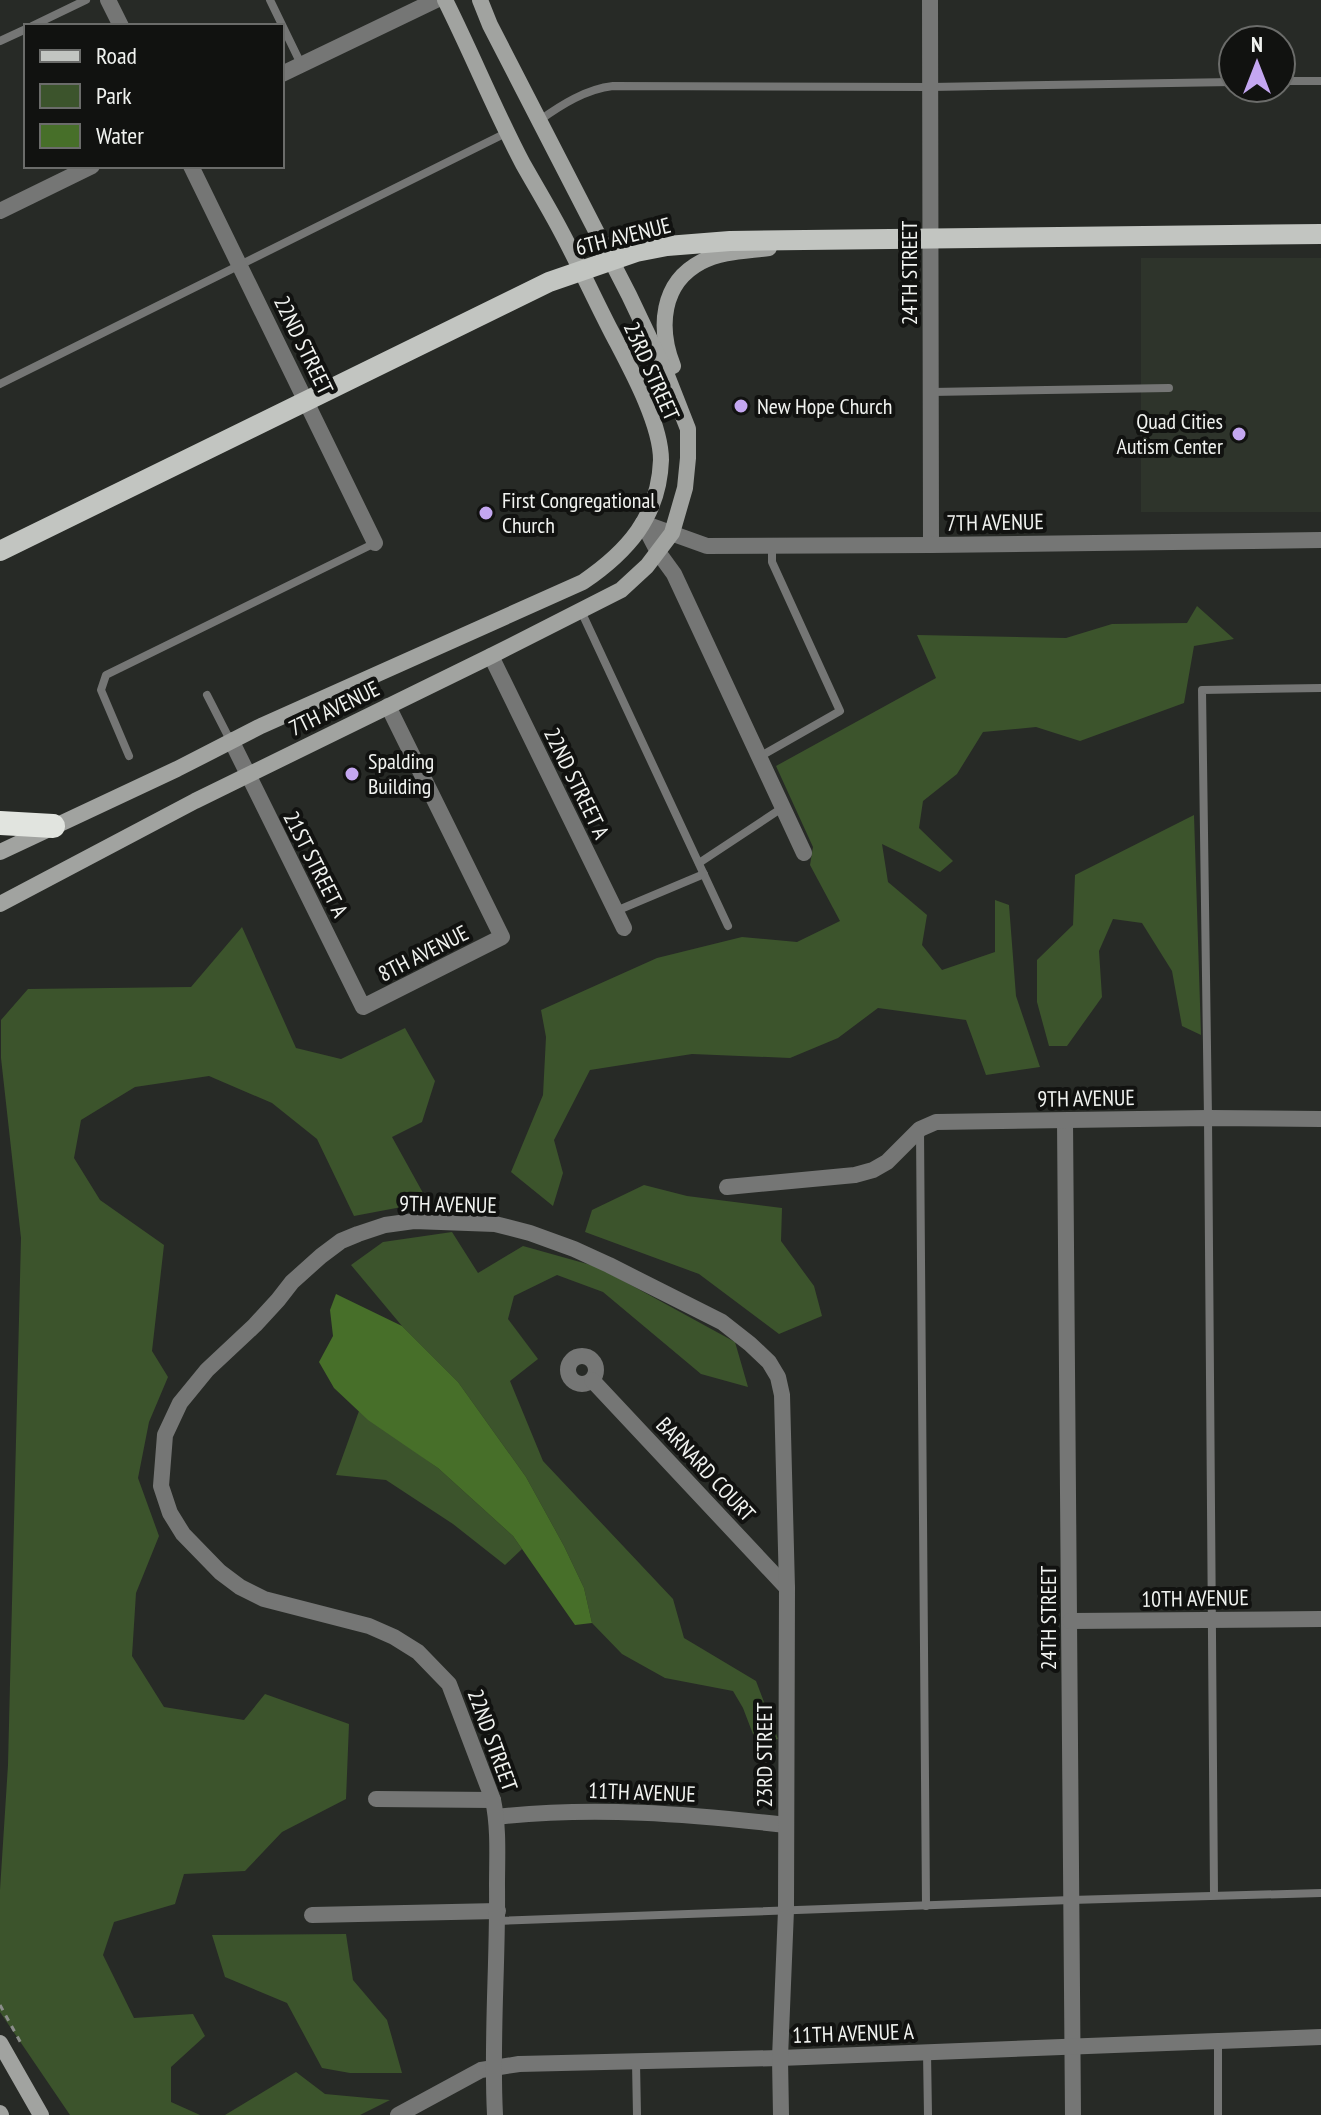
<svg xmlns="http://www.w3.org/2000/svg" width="1321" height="2115" viewBox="0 0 1321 2115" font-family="'PT Sans Narrow',sans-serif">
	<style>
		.built { fill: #2e342b }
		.green { fill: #3c542c }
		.water { fill: #476f29 }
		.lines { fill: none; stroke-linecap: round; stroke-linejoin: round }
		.path { stroke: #8b8d8a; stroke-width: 3; stroke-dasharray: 6 6; stroke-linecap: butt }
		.service { stroke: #757675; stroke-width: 8 }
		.minor { stroke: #757675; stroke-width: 16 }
		.tertiary { stroke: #757675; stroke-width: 16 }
		.secondary { stroke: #a1a3a0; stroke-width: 16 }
		.primary { stroke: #c2c5c1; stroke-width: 20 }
		.motorway { stroke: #e1e4df; stroke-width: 24 }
		.poi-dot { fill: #c4a7f1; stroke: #111210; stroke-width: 3 }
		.labels { text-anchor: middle; stroke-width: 8; stroke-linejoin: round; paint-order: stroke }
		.street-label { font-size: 22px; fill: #f1f3f0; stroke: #111210 }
		.poi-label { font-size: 22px; fill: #f1f3f0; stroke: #111210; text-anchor: start }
	</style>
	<rect width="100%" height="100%" fill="#272a26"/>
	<rect class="built" x="1141" y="258" width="180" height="254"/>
	<g class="green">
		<path d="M1197,606L1234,639L1194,646L1184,703L1080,741L1036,727L983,732L957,774L923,801L919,828L953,861L940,872L882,844L888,882L927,915L922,945L942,970L995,952V900L1009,905L1016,996L1040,1067L986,1075L966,1020L878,1008L838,1038L790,1058L692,1054L590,1070L554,1140L563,1173L553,1206L511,1172L543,1095L546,1037L541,1010L657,958L742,937L797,942L840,921L810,865L813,847L776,766L936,678L917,635L1066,638L1112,624L1187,623Z"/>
		<path d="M1194,815L1201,1035L1182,1026L1172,971L1142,923L1113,919L1099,951L1102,997L1067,1046H1049L1037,1002V960L1073,925L1075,875Z"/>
		<path d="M242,927L296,1048L341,1059L405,1028L435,1081L422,1122L392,1137L428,1202L354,1216L317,1139L272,1103L209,1076L135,1087L81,1120L74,1158L100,1200L164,1245L152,1351L168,1377L149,1422L138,1478L159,1536L136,1593L132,1656L164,1707L244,1720L265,1694L349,1724L346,1799L282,1832L245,1871L184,1874L175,1904L114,1922L103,1955L134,2018L193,2014L205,2036L171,2067V2102L200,2115H70L0,2012V1890L8,1765L21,1238L1,1058V1020L28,989L191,987Z"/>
		<path d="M644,1185L687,1196L782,1208L781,1241L814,1286L822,1316L779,1334L699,1274L585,1232L592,1210Z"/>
		<path d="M452,1232L478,1273L523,1246L598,1267L735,1342L748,1387L701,1374L603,1292L557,1275L514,1296L508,1319L538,1359L510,1381L543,1461L673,1599L684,1638L756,1681L778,1739L756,1742L743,1708L733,1691L665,1678L622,1654L592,1623L584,1588L564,1546L526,1477L458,1382L402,1326L351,1265L383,1242Z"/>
		<path d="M359,1411L438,1468L513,1536L522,1549L505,1565L453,1524L386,1480L336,1475Z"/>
		<path d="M346,1934L353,1980L387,2020L402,2073H350L322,2068L287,2003L225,1977L212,1935Z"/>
		<path d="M296,2072L325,2094L390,2100L360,2115H225Z"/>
	</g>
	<path class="water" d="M336,1294L402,1326L458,1382L526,1477L564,1546L584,1588L592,1623L575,1625L513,1536L438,1468L368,1420L334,1388L319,1362L333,1336L330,1310Z"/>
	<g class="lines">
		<path class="path" d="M0,2005L23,2047"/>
		<g class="service">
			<path d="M270,0L301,64"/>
			<path d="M32,26L86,0"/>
			<path d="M0,41L26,29"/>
			<path d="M1281,81H1321"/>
			<path d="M540,120C561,105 586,89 613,86L931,87L1233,82"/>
			<path d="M0,384L508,132"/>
			<path d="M931,392L1169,388"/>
			<path d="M581,611L728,926"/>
			<path d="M207,695L230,740"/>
			<path d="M129,756L101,690L106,675L375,543"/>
			<path d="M759,757L840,711L772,562V546"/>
			<path d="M699,863L782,808"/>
			<path d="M616,911L704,874"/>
			<path d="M920,1130L926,1906"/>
			<path d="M1214,1895L1208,1118L1202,690L1321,688"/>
			<path d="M497,1921L1071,1900L1321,1893"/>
			<path d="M927,2052L928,2115"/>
			<path d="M636,2062L637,2115"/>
			<path d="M1218,2115V2041"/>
		</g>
		<g class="minor">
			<path d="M108,0L121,26"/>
			<path d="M930,0L931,545"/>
			<path d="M191,166L375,543"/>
			<path d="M643,523L707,546L931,545L1321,540"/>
			<path d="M643,523L658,552L674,574L804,853"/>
			<path d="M491,656L624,928"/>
			<path d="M231,740L363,1007L502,937L388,706"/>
			<path d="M1065,1121L1073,2115"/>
			<path d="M727,1187L855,1175L873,1170L887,1162L920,1129L936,1122L1208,1118L1321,1119"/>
			<circle cx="582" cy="1370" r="14"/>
			<path d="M592,1380L787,1588"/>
			<path d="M1070,1621L1321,1619"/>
			<path d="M376,1799L493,1800"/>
			<path d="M496,1817C594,1806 689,1814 786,1825"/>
			<path d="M312,1915L498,1911"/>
			<path d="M398,2115L481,2070L519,2064L780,2058L1321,2037"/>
			<path d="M495,2115C491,2039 498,1963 497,1886C497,1858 499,1828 493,1800L449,1684L418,1652L394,1637L369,1626L264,1599L240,1587L220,1572L183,1534L170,1513L161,1486L165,1435L180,1403L207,1370L255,1325L278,1300L292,1282L321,1256L341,1241L358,1234L385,1225L414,1221L495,1224L530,1233L574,1249L609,1265L722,1322L750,1344L769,1362L778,1377L782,1395L787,1588L786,1910L780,2058L781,2115"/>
		</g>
		<g class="tertiary">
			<path d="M282,74L436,0"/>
			<path d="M0,211L92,166"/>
		</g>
		<g class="secondary">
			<path d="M673,366C658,328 661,283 701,262C721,251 747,251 769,248"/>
			<path d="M0,852L177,769L261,726L583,582C627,552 659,517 661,460C661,422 628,364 611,331C594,298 579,265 562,233C550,210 536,187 523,164C495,111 472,54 445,0"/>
			<path d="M0,904L195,801L491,656L621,590L647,566L672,533L685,488L688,458V429L666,373L629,295L490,25L480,0"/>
			<path d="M0,2043L41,2115"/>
			<path d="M0,2113L1,2115"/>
		</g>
		<path class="primary" d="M0,551L549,282L636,252L667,246L730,241L1321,234"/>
		<path class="motorway" d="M0,823L53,826"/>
	</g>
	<g class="poi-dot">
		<circle cx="741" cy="406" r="8"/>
		<circle cx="1239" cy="434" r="8"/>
		<circle cx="486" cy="513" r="8"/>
		<circle cx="352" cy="774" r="8"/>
	</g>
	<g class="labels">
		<g class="street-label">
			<text transform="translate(623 236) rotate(-14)" y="8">6TH AVENUE</text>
			<text transform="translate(909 273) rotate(-90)" y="8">24TH STREET</text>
			<text transform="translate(304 345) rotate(64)" y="8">22ND STREET</text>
			<text transform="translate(652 371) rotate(66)" y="8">23RD STREET</text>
			<text transform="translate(995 522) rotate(-1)" y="8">7TH AVENUE</text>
			<text transform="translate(334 708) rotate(-26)" y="8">7TH AVENUE</text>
			<text transform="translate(577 783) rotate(64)" y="8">22ND STREET A</text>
			<text transform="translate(316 864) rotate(63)" y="8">21ST STREET A</text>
			<text transform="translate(423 953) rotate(-27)" y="8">8TH AVENUE</text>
			<text transform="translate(1086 1098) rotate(-1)" y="8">9TH AVENUE</text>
			<text transform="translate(448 1204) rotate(1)" y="8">9TH AVENUE</text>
			<text transform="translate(706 1469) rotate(47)" y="8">BARNARD COURT</text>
			<text transform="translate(1195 1598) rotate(-1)" y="8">10TH AVENUE</text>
			<text transform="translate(1048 1618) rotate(-90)" y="8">24TH STREET</text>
			<text transform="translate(493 1740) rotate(70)" y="8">22ND STREET</text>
			<text transform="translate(764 1755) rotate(-90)" y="8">23RD STREET</text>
			<text transform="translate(642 1792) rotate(2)" y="8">11TH AVENUE</text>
			<text transform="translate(853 2033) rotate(-2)" y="8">11TH AVENUE A</text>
		</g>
		<g class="poi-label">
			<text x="757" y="414">New Hope Church</text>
			<text x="1223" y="429" text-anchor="end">Quad Cities<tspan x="1223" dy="25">Autism Center</tspan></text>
			<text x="502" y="508">First Congregational<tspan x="502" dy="25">Church</tspan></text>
			<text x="368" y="769">Spalding<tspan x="368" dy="25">Building</tspan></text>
		</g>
	</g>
	<rect x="24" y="24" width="260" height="144" fill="#111210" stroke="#6b6c6a" stroke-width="2"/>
	<rect x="40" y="50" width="40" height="12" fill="#c2c5c1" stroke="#6b6c6a" stroke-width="2"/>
	<text x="96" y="64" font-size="24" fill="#f1f3f0">Road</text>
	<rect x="40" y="84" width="40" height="24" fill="#3c542c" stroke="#6b6c6a" stroke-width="2"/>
	<text x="96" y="104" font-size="24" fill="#f1f3f0">Park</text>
	<rect x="40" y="124" width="40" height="24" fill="#476f29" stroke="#6b6c6a" stroke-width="2"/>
	<text x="96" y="144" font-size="24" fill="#f1f3f0">Water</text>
	<g transform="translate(1257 64)"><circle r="38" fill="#111210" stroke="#6b6c6a" stroke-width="2"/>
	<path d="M0-6L14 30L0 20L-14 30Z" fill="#c4a7f1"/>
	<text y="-12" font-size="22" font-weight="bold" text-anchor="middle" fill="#f1f3f0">N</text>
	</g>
</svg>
